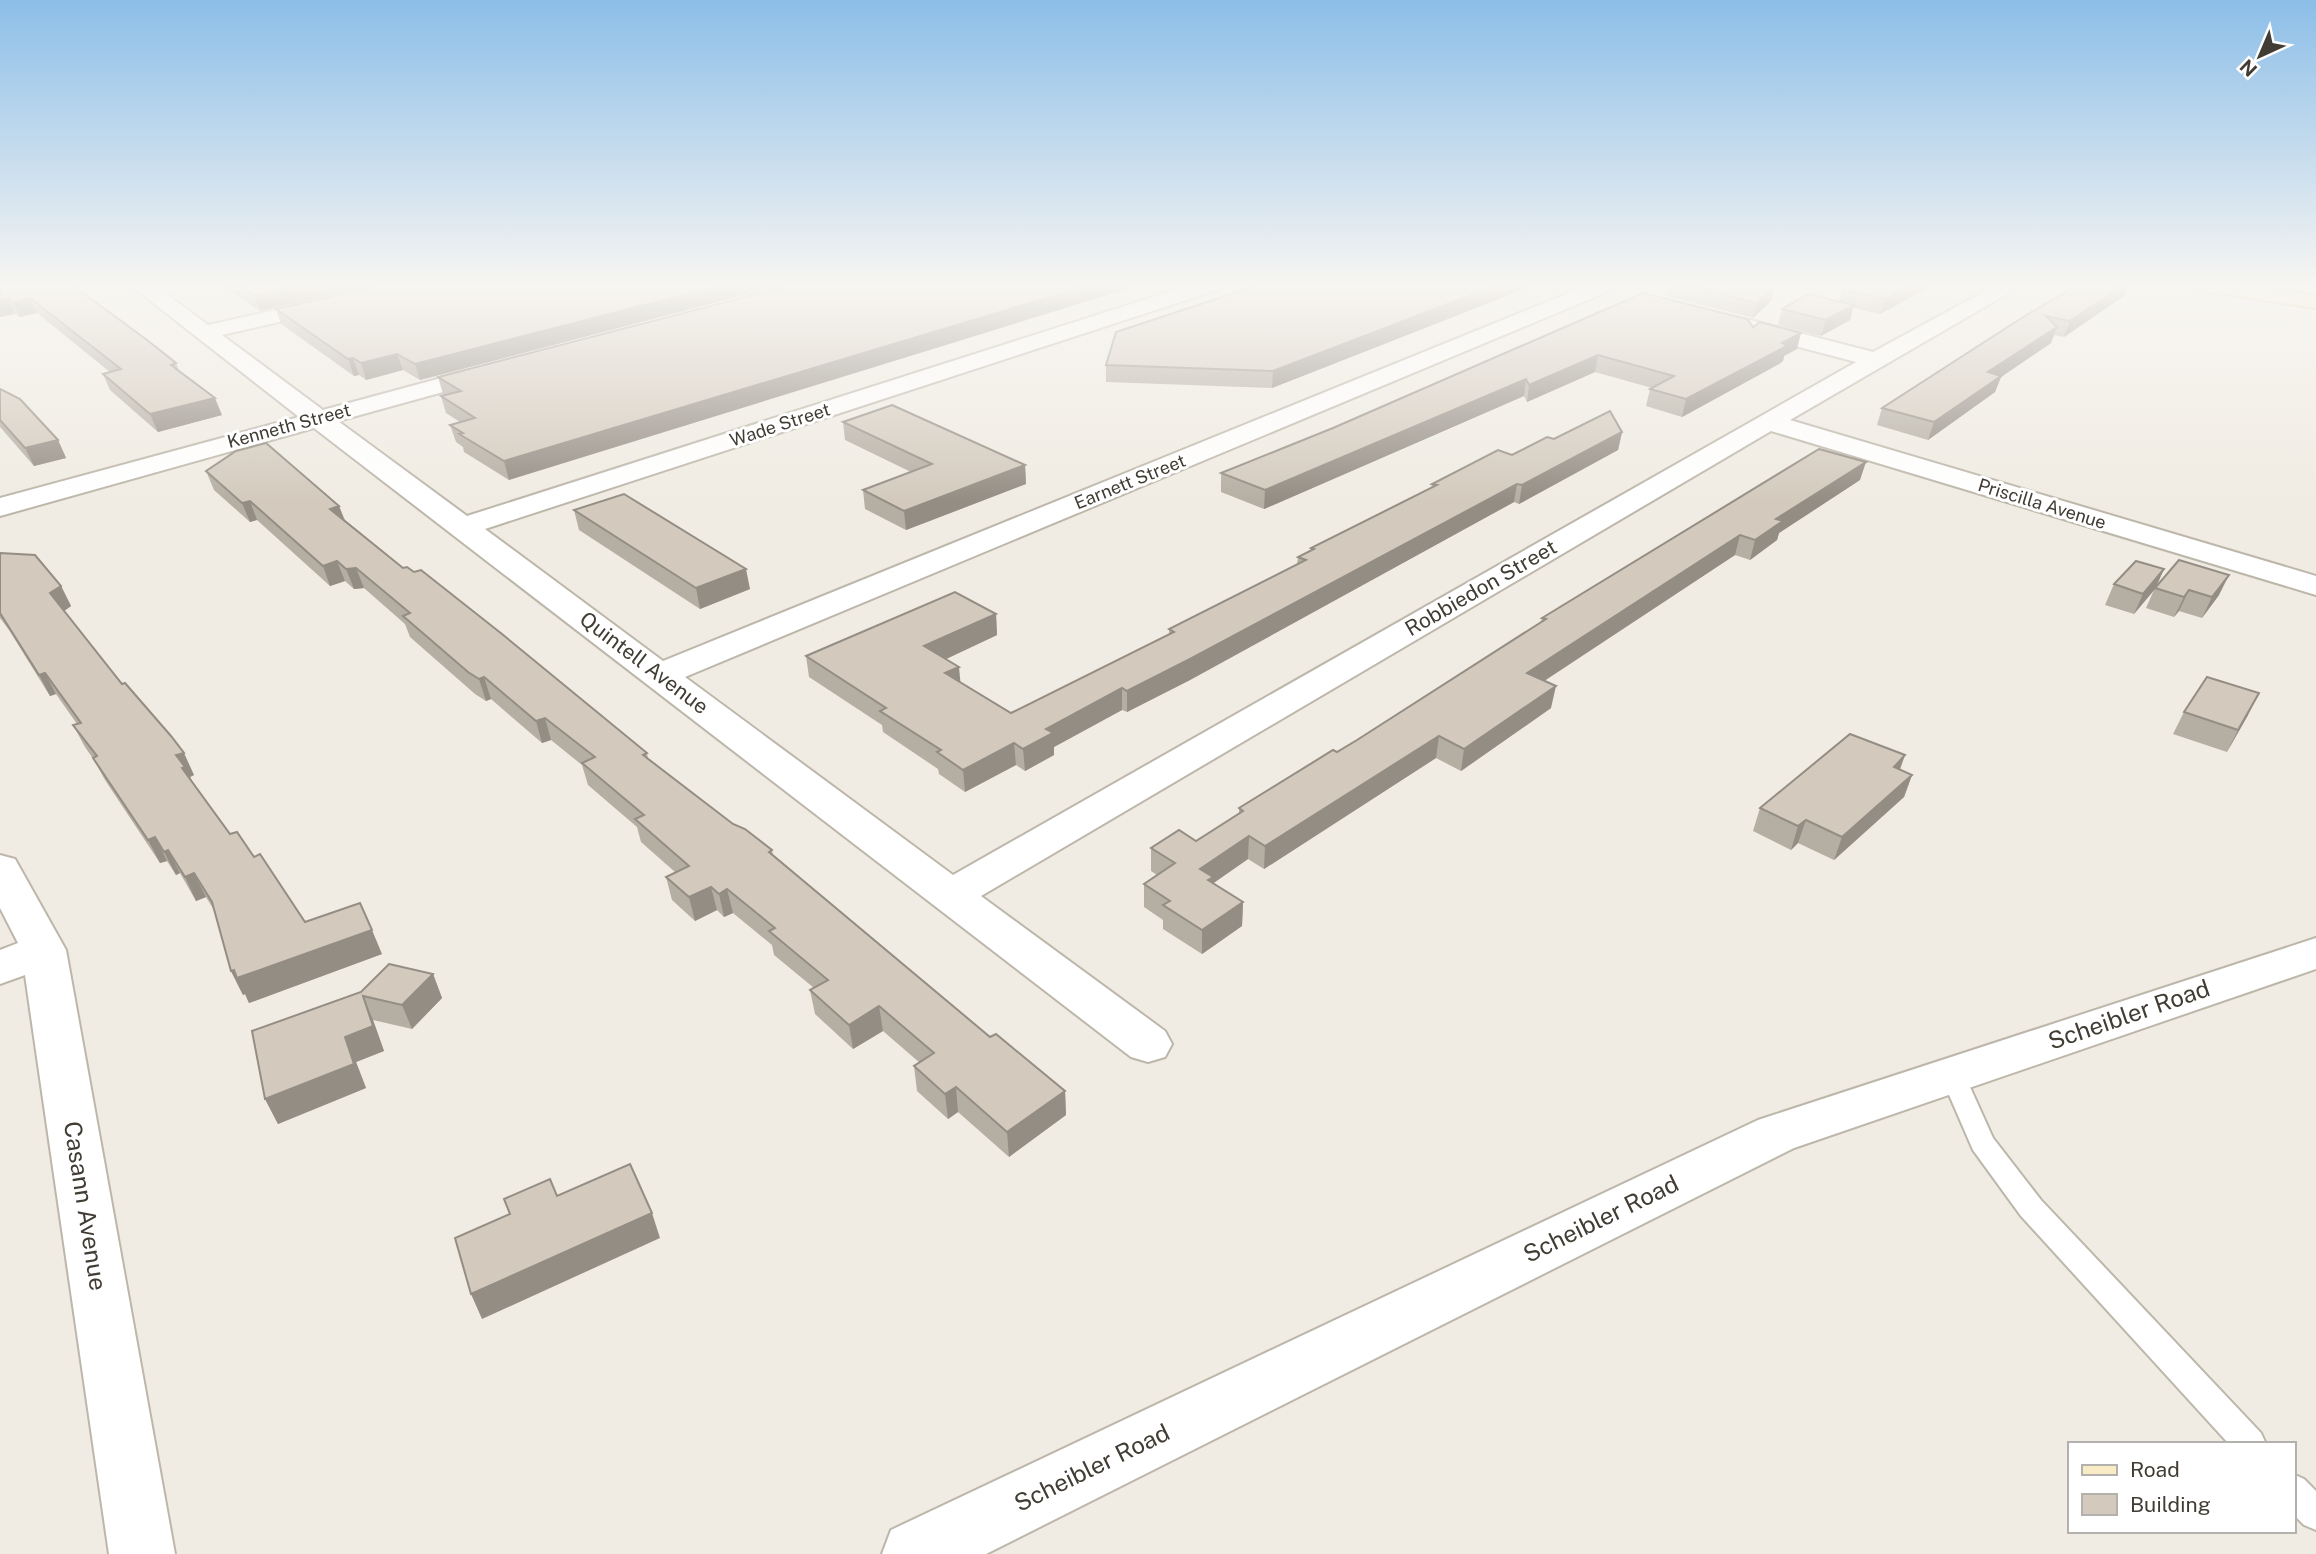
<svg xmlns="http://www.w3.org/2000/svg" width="2316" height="1554" viewBox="0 0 2316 1554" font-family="'Public Sans',sans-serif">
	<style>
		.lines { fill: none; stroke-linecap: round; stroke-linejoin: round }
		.service-casing { stroke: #bdb6aa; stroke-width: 4 }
		.minor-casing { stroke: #bdb6aa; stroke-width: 4 }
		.secondary-casing { stroke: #ccbe96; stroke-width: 4 }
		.service { fill: #fff; fill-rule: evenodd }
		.minor { fill: #fff; fill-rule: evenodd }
		.secondary { fill: #f9ecc4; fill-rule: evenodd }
		.wall { fill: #b5aea3 }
		.shaded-wall { fill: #948d84 }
		.building { fill: #d3cabd; stroke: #948d84; stroke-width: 2 }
		.labels { text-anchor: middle; stroke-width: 6; stroke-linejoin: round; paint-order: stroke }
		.far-street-label { font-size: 18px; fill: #413c34; stroke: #fff }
		.street-label { font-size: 21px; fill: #413c34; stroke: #fff }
		.near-street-label { font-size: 24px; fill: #413c34; stroke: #fff }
	</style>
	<rect width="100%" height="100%" fill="#f0ece3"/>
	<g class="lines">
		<defs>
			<g id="service">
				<path d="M1952,1065L1961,1067L1993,1138L2041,1200L2261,1433L2266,1444H2229L2021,1216L1973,1150L1940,1074L1943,1067Z"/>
				<path d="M2293,1474L2304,1479L2316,1491V1530L2304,1525L2293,1514Z"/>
			</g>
			<g id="minor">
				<path d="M129,284H153L208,325L391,284H430L420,290L222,335L323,410L493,364L501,366L505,371L501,376L338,421L467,516L1194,284H1226L1223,288L485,529L663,661L1591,284H1608L1610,288L1607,292L685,677L953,875L1856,362L1742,332L1739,327L1742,322L1750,320L1873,352L1998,284H2024L1790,420L2316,576V595L1771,431L981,896L1165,1031L1172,1044L1165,1057L1148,1062L1131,1057L314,428L0,516V498L299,417Z"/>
				<path d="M0,855L15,859L66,950L175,1554H109L25,975L0,984V950L18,943L0,908Z"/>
				<path d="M2316,938V969L1794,1148L986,1554H882L891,1530L1758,1120Z"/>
			</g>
			<path id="secondary" d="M2189,284H2242L2316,296V308L2199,290Z"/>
		</defs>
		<use href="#service" class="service-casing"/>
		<use href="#minor" class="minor-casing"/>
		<use href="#secondary" class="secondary-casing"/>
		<use href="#service" class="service"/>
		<use href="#minor" class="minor"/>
		<use href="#secondary" class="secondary"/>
	</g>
	<g class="wall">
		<path d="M0,284L176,363L179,371L222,415L158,432L110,390L103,374L110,372L37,313L20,317L15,314L0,317Z"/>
		<path d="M219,284H377L260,311Z"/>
		<path d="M786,284L420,380L403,370L366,380L359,375L354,376L281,324L276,309Z"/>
		<path d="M795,284L509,480L464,452L463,447L456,442L450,425L460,422L446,413L441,396L445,395L443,394L438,377Z"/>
		<path d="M1537,284L1272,388L1106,382V365Z"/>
		<path d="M1669,284H1768L1775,286L1771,301L1753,318L1667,296Z"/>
		<path d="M1935,284L1880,314L1853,308L1850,320L1821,336L1778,325L1782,309L1839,301L1842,289Z"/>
		<path d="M1643,293L1753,327L1797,349L1784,356L1783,361L1779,364L1682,417L1646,406L1650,389L1652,388L1595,372L1527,402L1524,396L1264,509L1221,492V473L1333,428Z"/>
		<path d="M2124,296L2064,337L2054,335L2051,343L2001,377L1995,392L1928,440L1877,425L1882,408L2020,319Z"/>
		<path d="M0,389L58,440L66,458L34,466L0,427Z"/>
		<path d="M843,422L1025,465L1026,484L906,530L865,509L863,490L911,472L845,440Z"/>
		<path d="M1622,432L1618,450L1519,504L1514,502L1190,680L1127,712L1122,710L1054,747V755L1025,771L1016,765L965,792L939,774L938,769L883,732L882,725L809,677L806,656L996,614L997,635L946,659L960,683L1011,713L1169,635V629L1297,565L1298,557L1311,550V548L1431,488L1432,484L1554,439Z"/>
		<path d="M206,471L339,506L345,520L403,568L647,753L648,758L733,824L772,850L773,855L990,1037L1065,1091L1066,1115L1009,1157L958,1112L948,1119L917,1091L914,1066L920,1063L883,1031L853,1049L815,1014L810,990L814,988L774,955L772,945L733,913L724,917L717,910L695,921L672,900L666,877L675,872L641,842L637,827L588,785L582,765L551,740L542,743L491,699L486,701L475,694L410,637L405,624L364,588L354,589L345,581L330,586L257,520L250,522L214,490Z"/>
		<path d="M1860,480L1779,533L1777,540L1750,560L1735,555L1544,681L1551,708L1461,771L1436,758L1264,869L1248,859L1213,883L1243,902L1242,926L1202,954L1163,929V920L1144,907V884L1157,875L1151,871V848L1196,841L1239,813V808L1357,740L1541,622L1542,618Z"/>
		<path d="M574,510L750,589L700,609L579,530Z"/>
		<path d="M0,553L61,586L71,606L64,611L194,775L190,777L193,783L230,834L254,857L305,922L382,954L249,1003L245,994L243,995L231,971L214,910L206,897L196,901L180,873L176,875L167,861L160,863L105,780L94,760L85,747L73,725L77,724L56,694L50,696L9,630L0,618Z"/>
		<path d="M2179,560L2219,595L2202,618L2179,611L2174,617L2146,608L2154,590L2134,614L2105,605L2114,584L2164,569L2156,587Z"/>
		<path d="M2184,712L2248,715L2227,752L2173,734Z"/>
		<path d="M1900,770L1912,775L1904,797L1834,860L1798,843L1791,850L1753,831L1760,808Z"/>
		<path d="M433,974L442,998L412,1029L373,1020L384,1051L356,1062L366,1088L278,1124L265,1099L252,1031Z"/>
	</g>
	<g class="shaded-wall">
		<path d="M305,284H377L260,311L255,295Z"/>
		<path d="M726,284H786L420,380L415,364Z"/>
		<path d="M1093,284H1143L509,480L504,461Z"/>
		<path d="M1500,284H1537L1272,388L1273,371Z"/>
		<path d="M1911,284H1935L1880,314L1885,299Z"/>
		<path d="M2125,284H2129L2124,296L2064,337L2070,321Z"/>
		<path d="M1775,286L1771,301L1753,318L1757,303Z"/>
		<path d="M8,298L15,314L0,317V300Z"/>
		<path d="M30,298L37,313L20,317L13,302Z"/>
		<path d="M1854,305L1850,320L1821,336L1826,320Z"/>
		<path d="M2057,327L2051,343L2001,377L1995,392L1928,440L1934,422L1988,372Z"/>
		<path d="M1801,333L1797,349L1784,356L1783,361L1779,364L1682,417L1686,399Z"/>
		<path d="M397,354L403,370L366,380L361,363Z"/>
		<path d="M1598,355L1595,372L1527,402L1529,385Z"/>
		<path d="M353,358L359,375L354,376L348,359Z"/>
		<path d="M1526,379L1524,396L1264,509L1265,490Z"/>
		<path d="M215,398L222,415L158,432L150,414Z"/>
		<path d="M1622,432L1618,450L1519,504L1522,485Z"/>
		<path d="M58,440L66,458L34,466L25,448Z"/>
		<path d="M1866,462L1860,480L1779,533L1777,540L1750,560L1755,540L1776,519Z"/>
		<path d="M1025,465L1026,484L906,530L904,511Z"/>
		<path d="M1517,484L1514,502L1190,680L1127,712V691Z"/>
		<path d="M250,501L257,520L250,522L242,503Z"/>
		<path d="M339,506L346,525L330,509Z"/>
		<path d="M1740,535L1735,555L1523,695L1527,673Z"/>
		<path d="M337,561L345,581L330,586L323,566Z"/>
		<path d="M356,568L364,588L354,589L346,569Z"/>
		<path d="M746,569L750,589L700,609L696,588Z"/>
		<path d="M2164,569L2155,589L2134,614L2143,594Z"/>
		<path d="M2229,575L2219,595L2202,618L2212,597Z"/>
		<path d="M61,586L71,606L60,614L50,593Z"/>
		<path d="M2189,590L2179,611L2174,617L2184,597Z"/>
		<path d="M996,614L997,635L927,668L924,646Z"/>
		<path d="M959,667L961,688L945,673Z"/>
		<path d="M45,673L56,694L50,696L39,675Z"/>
		<path d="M484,677L491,699L486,701L479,679Z"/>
		<path d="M1556,686L1551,708L1461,771L1464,749Z"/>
		<path d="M1122,688V710L1054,747V755L1025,771L1023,749L1046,729Z"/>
		<path d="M2259,693L2248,715L2227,752L2238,730Z"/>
		<path d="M545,718L551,740L542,743L536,721Z"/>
		<path d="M1439,736L1436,758L1264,869L1265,846Z"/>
		<path d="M1014,743L1016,765L965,792L963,770Z"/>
		<path d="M184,753L194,775L190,777L196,789L192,791L176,755Z"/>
		<path d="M1905,755L1897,778L1894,767Z"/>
		<path d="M1912,775L1904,797L1834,860L1842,837Z"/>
		<path d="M1806,820L1798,843L1791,850L1798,826Z"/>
		<path d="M1249,836L1248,859L1208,887L1200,869Z"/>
		<path d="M155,837L167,861L160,863L148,840Z"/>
		<path d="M168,850L180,873L176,875L164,852Z"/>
		<path d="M194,873L206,897L196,901L185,877Z"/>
		<path d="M711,887L717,910L695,921L689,897Z"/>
		<path d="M727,889L733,913L724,917L719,894Z"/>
		<path d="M1243,902L1242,926L1202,954V930Z"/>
		<path d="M372,930L382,954L249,1003L245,994L243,995L231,971Z"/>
		<path d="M433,974L442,998L412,1029L402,1005Z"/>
		<path d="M363,996L373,1020L384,1051L356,1062L366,1088L278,1124L265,1099L345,1037Z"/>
		<path d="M879,1006L883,1031L853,1049L849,1025Z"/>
		<path d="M956,1087L958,1112L948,1119L945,1094Z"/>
		<path d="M1065,1091L1066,1115L1009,1157L1007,1132Z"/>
		<path d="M652,1213L660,1238L482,1319L471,1294Z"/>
	</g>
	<g class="building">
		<path d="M7,284H71L147,340L176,363L171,365L215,398L150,414L103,374L121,369L30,298L13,302L8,298L0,300V286Z"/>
		<path d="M237,284H305L255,295Z"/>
		<path d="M385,284H726L415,364L397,354L361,363L353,358L348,359L276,309Z"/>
		<path d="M795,284H1093L504,461L459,434L463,433L450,425L475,418L441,396L461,391L438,377Z"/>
		<path d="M1261,284H1500L1273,371L1106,365L1116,332Z"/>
		<path d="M1684,284H1768L1775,286L1757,303Z"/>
		<path d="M1851,284H1911L1885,299L1842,289Z"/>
		<path d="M2079,284H2125L2070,321L2046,316L2057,327L1988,372L2001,376L1934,422L1882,408L2020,319Z"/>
		<path d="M1643,293L1747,319L1753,327L1760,322L1801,333L1782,343L1787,345L1783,348L1686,399L1650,389L1674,376L1598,355L1529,385L1526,379L1265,490L1221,473L1333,428Z"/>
		<path d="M1808,294L1854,305L1826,320L1782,309Z"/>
		<path d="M0,389L20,399L58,440L25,448L0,420Z"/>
		<path d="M892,405L1025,465L904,511L863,490L932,464L843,422Z"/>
		<path d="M1610,411L1622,432L1522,485L1517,484L1190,659L1127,691L1122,688L1046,729L1053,733L1023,749L1014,743L963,770L937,752L941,750L880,711L886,708L806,656L955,592L996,614L924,646L959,667L945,673L1011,713L1174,632L1169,629L1306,560L1298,557L1314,549L1311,548L1437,485L1432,484L1498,450L1512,455L1547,437L1554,439Z"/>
		<path d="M266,443L339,506L330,509L403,568L407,567L414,572L421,570L502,634L647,753L643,755L733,824L745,829L772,850L769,852L990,1037L996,1034L1065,1091L1007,1132L956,1087L945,1094L914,1066L934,1053L879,1006L849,1025L810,990L828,980L769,931L775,928L727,889L719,894L711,887L689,897L666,877L689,866L635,819L644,815L582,763L595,757L545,718L536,721L484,677L479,679L468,672L403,616L410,613L356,568L346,569L337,561L323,566L250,501L242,503L206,471L236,451Z"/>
		<path d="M1819,449L1866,462L1776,519L1783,521L1755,540L1740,535L1527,673L1556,686L1464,749L1439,736L1265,846L1249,836L1200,869L1213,877L1208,880L1243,902L1202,930L1163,905L1170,901L1144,884L1175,863L1151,848L1179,830L1196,841L1243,811L1239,808L1333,750L1337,752L1357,740L1546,619L1542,618Z"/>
		<path d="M624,494L746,569L696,588L574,510Z"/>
		<path d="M0,553L35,555L61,586L50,593L122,684L125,683L171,736L184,753L176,755L185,767L182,768L230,834L237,832L254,857L260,854L305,922L360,903L372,930L237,978L234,970L231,971L212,902L194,873L185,877L168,850L164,852L155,837L148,840L93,758L97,756L73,725L81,723L45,673L39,675L0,613Z"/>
		<path d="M2179,560L2229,575L2212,597L2189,590L2184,597L2155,588Z"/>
		<path d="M2136,561L2164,569L2143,594L2114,584Z"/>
		<path d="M2207,677L2259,693L2238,730L2184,712Z"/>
		<path d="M1850,734L1905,755L1894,767L1912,775L1842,837L1806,820L1798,826L1760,808Z"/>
		<path d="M389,964L433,974L402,1005L363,996L373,1026L345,1037L354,1064L265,1099L252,1031L361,992Z"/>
		<path d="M630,1164L652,1213L471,1294L455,1238L510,1214L504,1199L550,1179L557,1196Z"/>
	</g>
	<linearGradient id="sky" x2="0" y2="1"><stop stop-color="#8cbee8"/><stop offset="0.57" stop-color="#f8f6f2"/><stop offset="1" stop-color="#f8f6f2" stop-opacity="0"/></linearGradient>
	<rect width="2316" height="502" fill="url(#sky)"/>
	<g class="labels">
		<g class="far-street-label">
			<text transform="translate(780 425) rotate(-18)" y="6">Wade Street</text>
			<text transform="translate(289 426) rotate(-15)" y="6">Kenneth Street</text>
			<text transform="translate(1130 482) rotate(-22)" y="6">Earnett Street</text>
			<text transform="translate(2042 504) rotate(17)" y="6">Priscilla Avenue</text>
		</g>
		<g class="street-label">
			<text transform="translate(1481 588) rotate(-30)" y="7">Robbiedon Street</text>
			<text transform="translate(644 663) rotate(37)" y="7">Quintell Avenue</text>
		</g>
		<g class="near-street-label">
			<text transform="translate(2129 1015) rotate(-19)" y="8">Scheibler Road</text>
			<text transform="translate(85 1206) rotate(81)" y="8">Casann Avenue</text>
			<text transform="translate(1601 1219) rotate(-26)" y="8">Scheibler Road</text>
			<text transform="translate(1092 1468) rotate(-26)" y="8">Scheibler Road</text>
		</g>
	</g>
	<rect x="2068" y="1442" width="228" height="91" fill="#ffffff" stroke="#b3b1ae" stroke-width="2"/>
	<rect x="2082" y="1465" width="35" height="10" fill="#f9ecc4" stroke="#b3b1ae" stroke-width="2"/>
	<text x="2130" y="1477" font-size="21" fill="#413c34">Road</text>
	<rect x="2082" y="1494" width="35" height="21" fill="#d3cabd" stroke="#b3b1ae" stroke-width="2"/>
	<text x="2130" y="1512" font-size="21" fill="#413c34">Building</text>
	<g transform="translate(2260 56) rotate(224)" stroke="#ffffff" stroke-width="5" paint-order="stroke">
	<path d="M0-5L12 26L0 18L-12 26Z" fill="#413c34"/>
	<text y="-10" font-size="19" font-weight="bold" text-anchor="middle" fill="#413c34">N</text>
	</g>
</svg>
